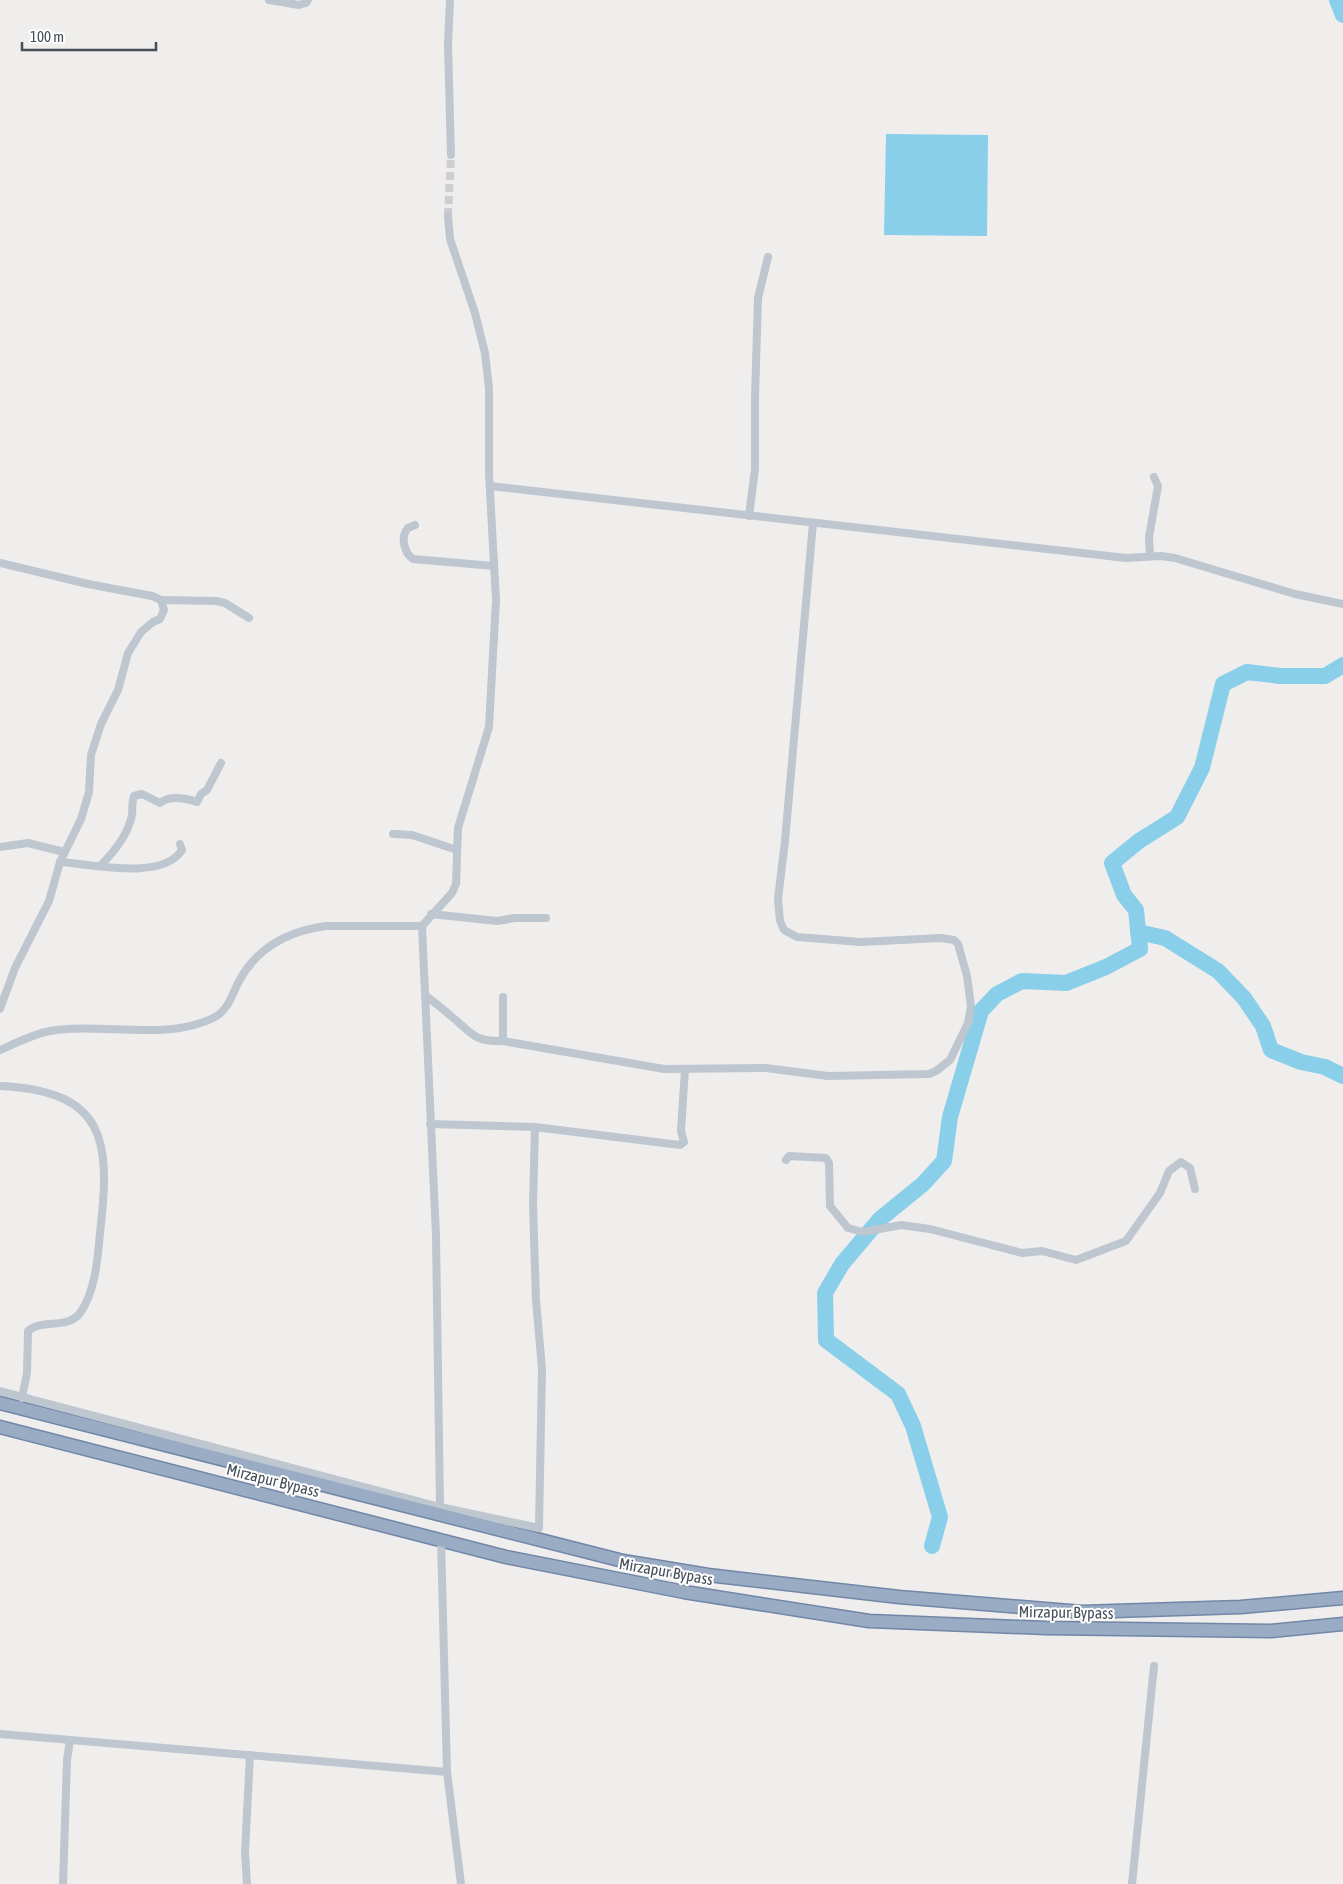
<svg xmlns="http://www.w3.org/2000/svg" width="1343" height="1884" viewBox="0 0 1343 1884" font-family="'Asap Condensed',sans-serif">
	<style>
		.water { fill: #89cfea }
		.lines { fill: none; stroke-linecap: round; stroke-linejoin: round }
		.river { stroke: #89cfea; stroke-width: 16 }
		.minor-tunnel { stroke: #cecdd0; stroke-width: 8; stroke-dasharray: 8 4; stroke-linecap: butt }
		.trunk-casing { stroke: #7187a7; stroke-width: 15 }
		.minor { stroke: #bec6cf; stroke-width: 8 }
		.trunk { stroke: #9aabc4; stroke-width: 12 }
		.labels { text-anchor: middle; stroke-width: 4; stroke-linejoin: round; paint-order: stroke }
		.street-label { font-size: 16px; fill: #464f5a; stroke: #fff }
	</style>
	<rect width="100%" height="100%" fill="#f0eded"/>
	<path class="water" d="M886,134L988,135L987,236L884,235Z"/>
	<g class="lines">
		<g class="river">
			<path d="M1337,0L1343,15"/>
			<path d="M1138,932L1165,938L1218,971L1244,998L1263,1026L1271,1050L1301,1062L1325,1067L1343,1076"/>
			<path d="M932,1546L940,1517L913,1426L898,1394L826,1340L825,1293L842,1264L880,1219L923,1184L944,1161L950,1117L981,1011L997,994L1022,981L1066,983L1106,967L1140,949L1136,910L1124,895L1112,863L1139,841L1177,817L1202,768L1223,684L1247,672L1280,676H1325L1343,665"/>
		</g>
		<path class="minor-tunnel" d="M448,216L451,155"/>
		<defs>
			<g id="trunk">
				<path d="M0,1403L623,1561L708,1575L899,1597L1082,1612L1241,1607L1343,1598"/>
				<path d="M0,1427L506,1557L684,1592L869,1621L1046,1628L1271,1631L1343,1624"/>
			</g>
		</defs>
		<use href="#trunk" class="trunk-casing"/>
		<g class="minor">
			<path d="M269,0L299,5L306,3L308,0"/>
			<path d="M450,0L448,45L451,155"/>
			<path d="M490,486L1126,558L1161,556L1175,558L1295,594L1343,604"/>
			<path d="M749,516L755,469V397L758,298L768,257"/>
			<path d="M415,525L408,528C400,536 404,553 413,559L494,566"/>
			<path d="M1150,556L1149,537L1158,486L1154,477"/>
			<path d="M0,563L88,584L152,596L161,600L164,610L160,619L153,622L141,632L128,653L118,690L101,724L91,755L89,792L81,819L60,862L49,901L15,968L0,1009"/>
			<path d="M161,600L216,601L225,603L249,618"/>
			<path d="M393,834L412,835L457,850"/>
			<path d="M0,847L28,843L64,852"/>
			<path d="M60,862C92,864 163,881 182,850L180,844"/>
			<path d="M101,865C115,851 128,835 132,815C133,808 131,803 134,796L142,794L160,803C170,795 185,798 197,802L201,794L207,790L221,763"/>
			<path d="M431,914L497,921L515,918H546"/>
			<path d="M426,996C434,1002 443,1009 451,1016C472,1033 473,1042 503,1041L664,1069L766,1068L828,1076L929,1074L936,1071L950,1060L968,1023L971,1006L967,976L958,944L954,940L941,938L861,942L797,937L784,930L780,921L778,899L785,841L813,523"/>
			<path d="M503,997V1041"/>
			<path d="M0,1050C16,1043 33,1034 50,1031C101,1022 168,1042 215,1017C228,1010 232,995 238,983C256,948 288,931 326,926H422"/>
			<path d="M0,1086C106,1091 111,1140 100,1233C98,1257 95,1293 80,1313C67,1330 43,1318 28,1331L27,1373L22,1398"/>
			<path d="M430,1124L535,1127L680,1145L684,1142L681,1131L685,1069"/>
			<path d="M786,1160L789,1156L826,1158L829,1163L830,1206L848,1228L863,1232L901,1225L930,1229L1022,1253L1042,1251L1076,1260L1126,1241L1160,1193L1169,1171L1181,1162L1190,1168L1195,1189"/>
			<path d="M0,1391L440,1507L539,1528L542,1369L536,1300L533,1204L535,1127"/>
			<path d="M440,1507L436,1236L422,926L452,893L456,884L458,828L489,727L496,600L489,473V388L485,353L475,313L450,239L448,216"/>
			<path d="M441,1540L447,1772L461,1884"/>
			<path d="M0,1734L447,1772"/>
			<path d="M63,1884L67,1760L70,1740"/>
			<path d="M247,1884L245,1852L250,1755"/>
			<path d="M1132,1884L1154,1666"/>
		</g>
		<use href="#trunk" class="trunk"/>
	</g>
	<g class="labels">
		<g class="street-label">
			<text transform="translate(273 1480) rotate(14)" y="6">Mirzapur Bypass</text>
			<text transform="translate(666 1571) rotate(10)" y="6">Mirzapur Bypass</text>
			<text transform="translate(1066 1612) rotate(1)" y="6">Mirzapur Bypass</text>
		</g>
	</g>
	<path d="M22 42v8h134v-8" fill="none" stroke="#464f5a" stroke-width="2.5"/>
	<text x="30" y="42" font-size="15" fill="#464f5a" stroke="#ffffff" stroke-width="4" paint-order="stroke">100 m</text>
</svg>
